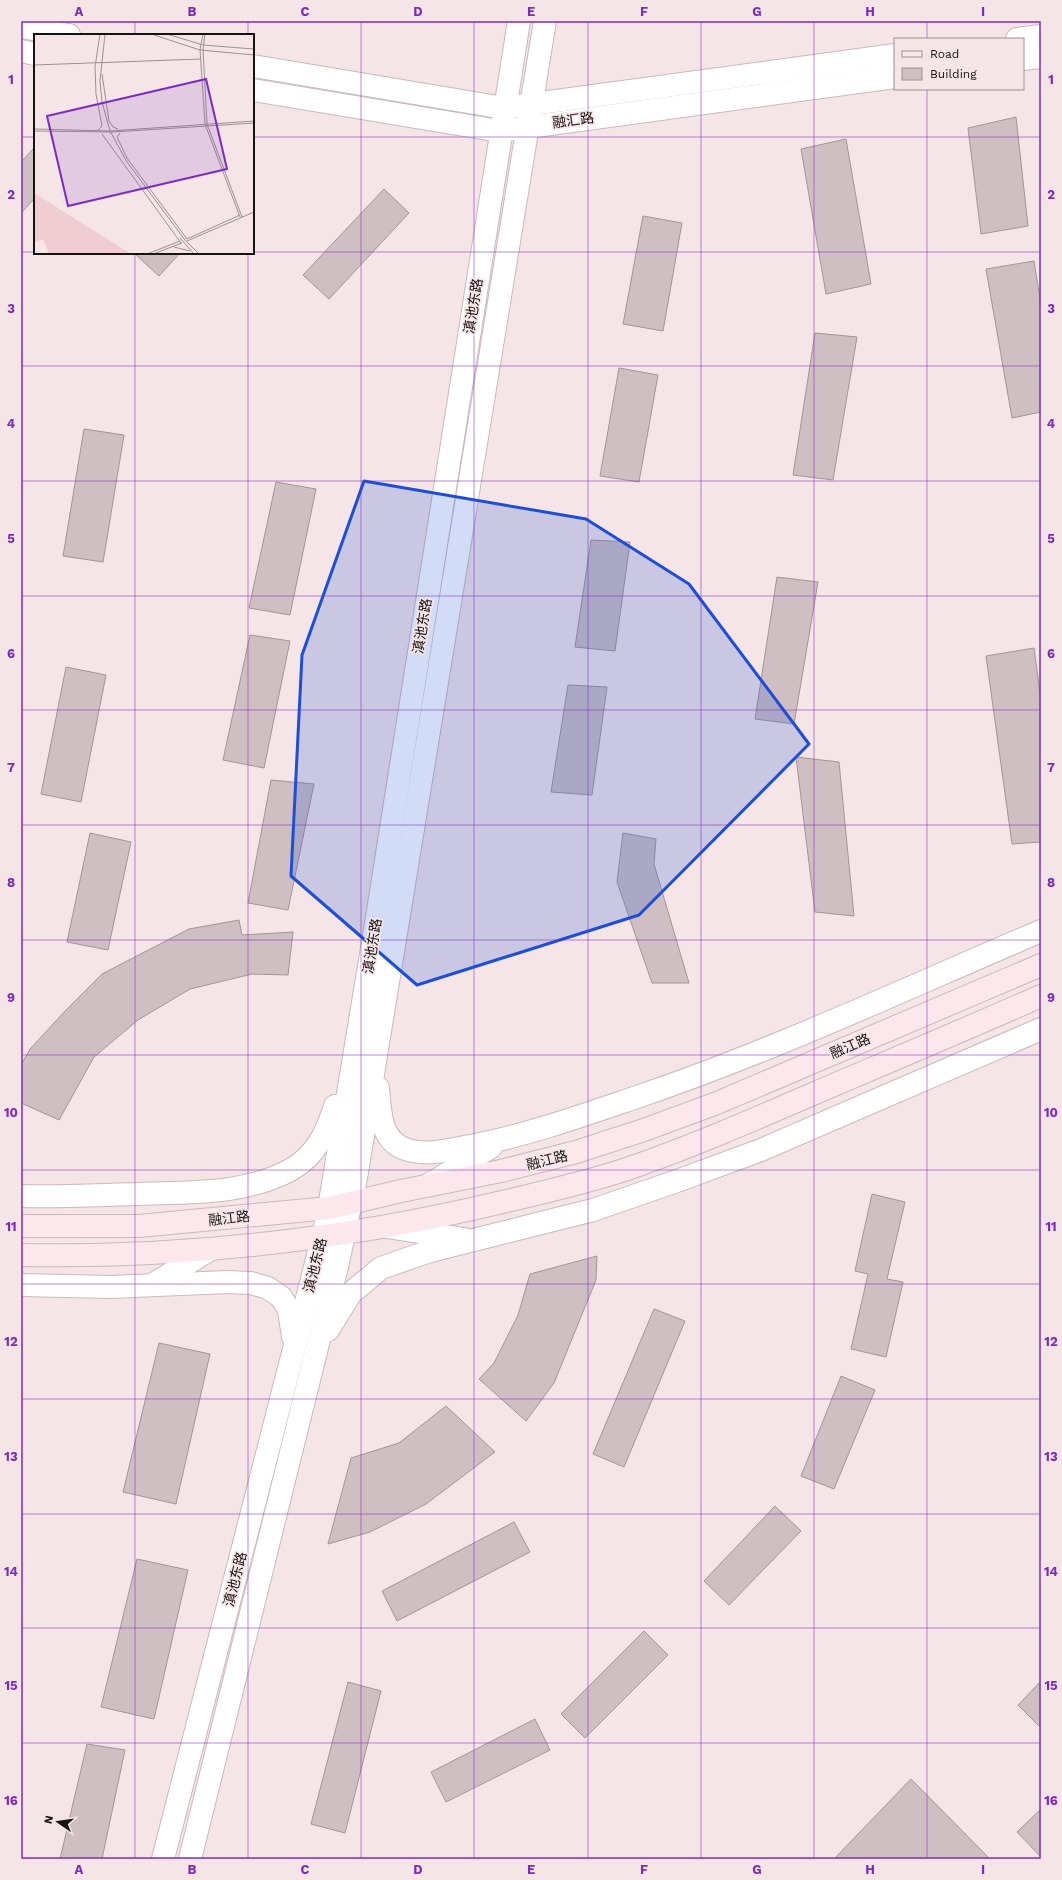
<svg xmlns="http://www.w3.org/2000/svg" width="1062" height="1880" viewBox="0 0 1062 1880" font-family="'Work Sans','Noto Sans SC',sans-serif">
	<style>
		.building { fill: #cfbfc2; stroke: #a39496 }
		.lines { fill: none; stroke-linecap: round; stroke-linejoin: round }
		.tertiary-casing { stroke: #c9b9bc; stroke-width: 24 }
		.secondary-casing { stroke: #c9b9bc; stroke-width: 24 }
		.tertiary { stroke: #fff; stroke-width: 22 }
		.secondary { stroke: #fce8ec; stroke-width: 22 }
		.marked { fill: #1d4ed8; fill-opacity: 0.2; stroke: #1d4ed8; stroke-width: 3; stroke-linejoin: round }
		.grid { fill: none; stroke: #7b2cbf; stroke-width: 1; stroke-opacity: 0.55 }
		.labels { text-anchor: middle; stroke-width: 3.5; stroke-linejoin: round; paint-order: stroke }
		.street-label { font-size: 14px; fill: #171213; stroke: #f5e5e7 }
		.inset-road { fill: none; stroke: #9c9192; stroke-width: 1 }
		.view { fill: #7b2cbf; fill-opacity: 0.15; stroke: #7b2cbf; stroke-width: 2 }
		.inset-edge { fill: none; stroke: #171213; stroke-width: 2 }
		.neatline { fill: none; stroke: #7b2cbf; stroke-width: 1.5 }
		.grid-label { font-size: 13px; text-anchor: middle; font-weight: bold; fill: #7b2cbf }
	</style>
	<rect width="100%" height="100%" fill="#f5e5e7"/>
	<g class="building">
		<path d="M1016,117L1028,226L981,234L968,128Z"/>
		<path d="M846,139L871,284L826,294L801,149Z"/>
		<path d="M35,147V198L21,213V162Z"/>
		<path d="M384,189L409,213L329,299L303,275Z"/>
		<path d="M643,216L682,223L663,331L623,324Z"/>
		<path d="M134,253H180L159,276Z"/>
		<path d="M1034,261L1041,305V412L1012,418L986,269Z"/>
		<path d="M815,333L857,337L833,480L793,475Z"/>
		<path d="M619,368L658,375L639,482L600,476Z"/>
		<path d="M84,429L124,435L103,562L63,556Z"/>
		<path d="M276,482L316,489L290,615L249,608Z"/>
		<path d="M591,540L630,542L615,651L575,647Z"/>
		<path d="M777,577L818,582L794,724L755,719Z"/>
		<path d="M250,635L290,641L264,768L223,760Z"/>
		<path d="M1034,648L1041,701V842L1012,844L986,656Z"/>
		<path d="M66,667L106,675L81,802L41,794Z"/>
		<path d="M568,685L607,687L592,795L551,792Z"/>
		<path d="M796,757L839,762L854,916L815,912Z"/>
		<path d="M271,780L314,784L288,910L248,903Z"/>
		<path d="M90,833L131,842L108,950L67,942Z"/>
		<path d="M623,833L656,839L654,864L689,983H652L617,882Z"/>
		<path d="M239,920L242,935L293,932L288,975L252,974L190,989L138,1020L94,1057L59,1120L21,1103V1065L30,1049L67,1009L102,974L189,929Z"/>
		<path d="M872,1194L905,1202L887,1279L903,1282L886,1357L851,1349L868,1274L855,1271Z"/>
		<path d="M597,1256L596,1280L554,1383L526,1421L479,1379L494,1363L518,1315L530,1274Z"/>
		<path d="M654,1309L685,1321L624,1467L593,1454Z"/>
		<path d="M159,1343L210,1354L176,1504L123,1492Z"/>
		<path d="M841,1376L875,1390L834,1489L801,1476Z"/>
		<path d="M446,1406L495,1452L426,1504L370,1532L328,1544L351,1458L399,1443Z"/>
		<path d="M775,1506L801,1531L729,1605L704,1581Z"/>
		<path d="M514,1522L530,1552L397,1621L382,1591Z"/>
		<path d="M137,1559L188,1570L154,1719L101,1707Z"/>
		<path d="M644,1631L668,1655L585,1738L561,1714Z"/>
		<path d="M1041,1681V1728L1018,1705Z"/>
		<path d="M348,1682L381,1691L345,1833L311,1824Z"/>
		<path d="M535,1719L550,1750L446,1802L431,1772Z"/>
		<path d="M87,1744L125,1750L102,1859H60Z"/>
		<path d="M911,1779L990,1859H834Z"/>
		<path d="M1041,1809V1857L1017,1832Z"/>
	</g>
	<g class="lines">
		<defs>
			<g id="tertiary">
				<path d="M21,27L69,35"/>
				<path d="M1017,39L1041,36"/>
				<path d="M21,51L35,54"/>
				<path d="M1023,59L1041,57"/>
				<path d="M253,66L504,108L895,55"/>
				<path d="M253,90L500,131L895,77"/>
				<path d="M378,1088C380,1111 380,1140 405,1149C427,1157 453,1149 475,1145C531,1134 584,1115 637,1097C775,1050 907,988 1041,931"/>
				<path d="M430,1184L491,1147"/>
				<path d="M21,1196C60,1197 98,1195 137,1194C188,1192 246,1195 292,1169C316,1155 327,1132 335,1106"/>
				<path d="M387,1227L464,1239"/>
				<path d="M21,1285L111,1287L227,1282L251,1283L268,1288L281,1297L289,1310L293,1337"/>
				<path d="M152,1285L211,1249"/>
				<path d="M328,1330L351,1293L381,1268L430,1251L593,1210L677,1181L761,1150L1041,1029"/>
				<path d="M163,1859L323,1236L329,1208L374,936L519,21"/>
				<path d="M190,1859L337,1267L356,1178L545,21"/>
			</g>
			<g id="secondary">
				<path d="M21,1226H139L329,1208L401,1191L501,1171L576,1152L644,1130L717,1103L1041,965"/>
				<path d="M21,1255C181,1258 342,1240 498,1203C541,1193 585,1183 627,1169C691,1147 753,1120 815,1093C890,1061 966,1029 1041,996"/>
			</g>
		</defs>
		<use href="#tertiary" class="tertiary-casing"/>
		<use href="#secondary" class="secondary-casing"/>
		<use href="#tertiary" class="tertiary"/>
		<use href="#secondary" class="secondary"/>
	</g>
	<path class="marked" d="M364,481L586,519L689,584L809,744L639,915L417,985L291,876L302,655Z"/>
	<path class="grid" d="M135,21V35M248,21V35M361,21V1859M474,21V1859M588,21V1859M701,21V1859M814,21V1859M927,21V39M927,89V1859M21,137H35M253,137H1041M21,252H35M253,252H1041M135,253V1859M248,253V1859M21,366H1041M21,481H1041M21,596H1041M21,710H1041M21,825H1041M21,940H1041M21,1055H1041M21,1170H1041M21,1284H1041M21,1399H1041M21,1514H1041M21,1628H1041M21,1743H1041"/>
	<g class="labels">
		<g class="street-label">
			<text transform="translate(573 120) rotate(-8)" y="5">融汇路</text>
			<text transform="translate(473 306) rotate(-81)" y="5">滇池东路</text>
			<text transform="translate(422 626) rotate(-81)" y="5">滇池东路</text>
			<text transform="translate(372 946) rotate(-81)" y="5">滇池东路</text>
			<text transform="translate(850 1046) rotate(-23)" y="5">融江路</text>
			<text transform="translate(547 1160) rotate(-14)" y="5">融江路</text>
			<text transform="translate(229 1218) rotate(-6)" y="5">融江路</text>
			<text transform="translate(315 1265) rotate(-76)" y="5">滇池东路</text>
			<text transform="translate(235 1579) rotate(-76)" y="5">滇池东路</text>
		</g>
	</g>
	<g transform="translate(34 34)">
		<rect width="220" height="220" fill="#f5e5e7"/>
		<path d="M0,159L97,220H15L9,205L0,209Z" fill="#f0cdd2"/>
		<path class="inset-road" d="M71,0L66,47L68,68L76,97L93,128L151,206L165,220M117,0L166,16L220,21M133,0L169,11L220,15M169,0L166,16L171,90L206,183M171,0L169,16L173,90L208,183M0,31L167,25M68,40L75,87L79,93L84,95M0,95L76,97L220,87M64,96L68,92L62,60L61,33L66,0M0,97L79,98L220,89M86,99L83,103L93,124L153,205M68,100L147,209M146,204L160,220M153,205L206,181M153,207L220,178M140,213L156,217M113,220L146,207M119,220L148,209"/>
		<path class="view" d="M172,45L193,135L34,172L13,82Z"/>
		<rect width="220" height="220" class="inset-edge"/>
	</g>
	<rect width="1062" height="1880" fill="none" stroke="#f5e5e7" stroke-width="44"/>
	<rect x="894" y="38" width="130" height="52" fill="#f5e5e7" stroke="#9c9192"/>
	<rect x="902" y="51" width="20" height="6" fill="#fce8ec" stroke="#9c9192"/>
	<text x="930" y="58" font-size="12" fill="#171213">Road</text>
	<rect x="902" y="68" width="20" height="12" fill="#cfbfc2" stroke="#9c9192"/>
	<text x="930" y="78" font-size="12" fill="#171213">Building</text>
	<g transform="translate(58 1822) rotate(283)" stroke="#f5e5e7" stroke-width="3" paint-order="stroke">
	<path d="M0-3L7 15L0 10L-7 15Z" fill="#171213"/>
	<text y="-6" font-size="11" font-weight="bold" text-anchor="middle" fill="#171213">N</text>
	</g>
	<rect x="22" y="22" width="1018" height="1836" class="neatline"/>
	<g class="grid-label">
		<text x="79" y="16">A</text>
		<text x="192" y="16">B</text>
		<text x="305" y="16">C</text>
		<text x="418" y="16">D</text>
		<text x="531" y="16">E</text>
		<text x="644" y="16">F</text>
		<text x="757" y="16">G</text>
		<text x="870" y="16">H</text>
		<text x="983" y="16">I</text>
		<text x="11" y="84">1</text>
		<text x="1051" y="84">1</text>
		<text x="11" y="199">2</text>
		<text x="1051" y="199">2</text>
		<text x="11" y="313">3</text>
		<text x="1051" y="313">3</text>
		<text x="11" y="428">4</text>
		<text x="1051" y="428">4</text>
		<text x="11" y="543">5</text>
		<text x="1051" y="543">5</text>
		<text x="11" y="658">6</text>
		<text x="1051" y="658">6</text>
		<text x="11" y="772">7</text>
		<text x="1051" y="772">7</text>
		<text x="11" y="887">8</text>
		<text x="1051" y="887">8</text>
		<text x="11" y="1002">9</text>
		<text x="1051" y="1002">9</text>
		<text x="11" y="1117">10</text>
		<text x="1051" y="1117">10</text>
		<text x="11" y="1231">11</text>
		<text x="1051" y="1231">11</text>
		<text x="11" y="1346">12</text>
		<text x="1051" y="1346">12</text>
		<text x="11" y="1461">13</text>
		<text x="1051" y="1461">13</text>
		<text x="11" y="1576">14</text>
		<text x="1051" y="1576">14</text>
		<text x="11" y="1690">15</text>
		<text x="1051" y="1690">15</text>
		<text x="11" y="1805">16</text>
		<text x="1051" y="1805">16</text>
		<text x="79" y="1874">A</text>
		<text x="192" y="1874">B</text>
		<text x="305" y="1874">C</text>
		<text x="418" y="1874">D</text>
		<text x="531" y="1874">E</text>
		<text x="644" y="1874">F</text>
		<text x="757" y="1874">G</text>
		<text x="870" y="1874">H</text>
		<text x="983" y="1874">I</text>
	</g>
</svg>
